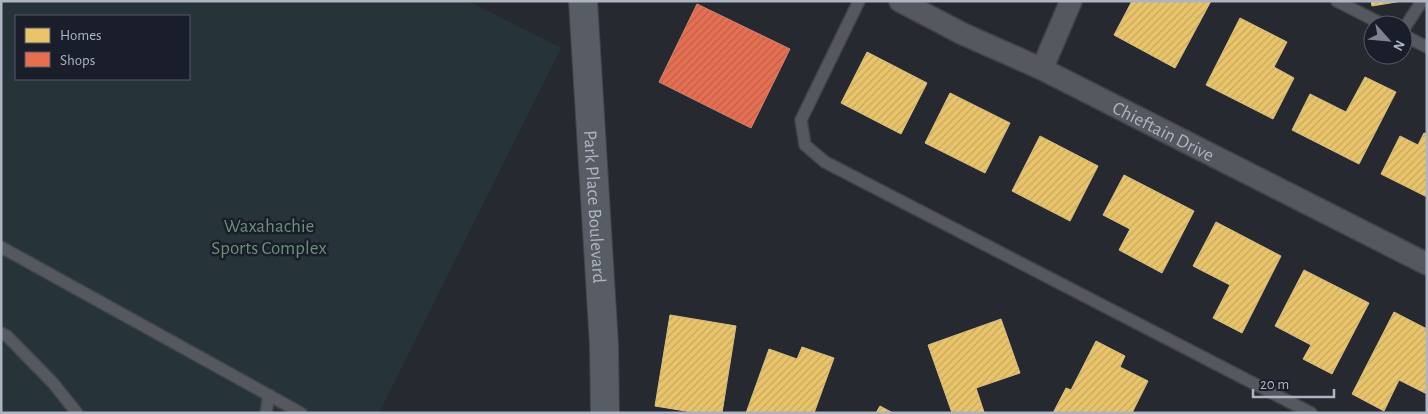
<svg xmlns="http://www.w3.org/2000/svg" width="1428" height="414" viewBox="0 0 1428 414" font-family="'Alegreya Sans',sans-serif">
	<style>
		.green { fill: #263338; fill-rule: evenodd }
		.homes { fill: url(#homes-hatch); stroke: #d7bf84 }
		.shops { fill: url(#shops-hatch); stroke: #d68473 }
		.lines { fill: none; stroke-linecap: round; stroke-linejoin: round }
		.lane-casing { stroke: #424449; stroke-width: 14 }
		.street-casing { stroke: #424449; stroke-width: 24 }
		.secondary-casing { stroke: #424449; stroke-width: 30 }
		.lane { stroke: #55585f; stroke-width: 11 }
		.street { stroke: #55585f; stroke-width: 21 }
		.secondary { stroke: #585c64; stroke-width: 28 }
		.labels { text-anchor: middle; stroke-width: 5; stroke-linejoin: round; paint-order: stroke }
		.street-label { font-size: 19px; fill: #aeb4c2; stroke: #1a1e2a }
		.park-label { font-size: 19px; fill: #689176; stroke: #1a1e2a }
	</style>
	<defs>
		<pattern id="homes-hatch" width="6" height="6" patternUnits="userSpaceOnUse" patternTransform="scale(1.25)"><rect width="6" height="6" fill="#e9c46a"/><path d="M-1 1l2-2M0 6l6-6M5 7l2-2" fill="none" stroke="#c5a860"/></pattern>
		<pattern id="shops-hatch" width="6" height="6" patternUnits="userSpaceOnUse" patternTransform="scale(1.25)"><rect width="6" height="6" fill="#e76f51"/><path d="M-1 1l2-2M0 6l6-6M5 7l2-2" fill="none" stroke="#ba614b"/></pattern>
	</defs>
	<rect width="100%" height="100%" fill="#262930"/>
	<path class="green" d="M1,1H468L561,48L379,413H1ZM16,16H189V79H16Z"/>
	<g class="homes">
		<path d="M1132,1H1211L1175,68L1114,35Z"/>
		<path d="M1371,1H1402L1372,6Z"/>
		<path d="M1240,18L1287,42L1274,67L1294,78L1273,119L1206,85Z"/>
		<path d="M867,52L927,83L901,134L841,103Z"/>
		<path d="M1365,77L1396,92L1359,164L1292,130L1310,94L1346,112Z"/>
		<path d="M950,93L1010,123L985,173L925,143Z"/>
		<path d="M1424,133L1427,134V197L1381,174L1400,136L1418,145Z"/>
		<path d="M1040,136L1098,166L1070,221L1012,191Z"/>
		<path d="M1124,175L1194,211L1162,273L1119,250L1130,229L1103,215Z"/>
		<path d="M1216,222L1281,256L1242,333L1213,318L1230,285L1193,266Z"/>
		<path d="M1304,270L1369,303L1332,374L1303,359L1311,345L1275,326Z"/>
		<path d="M1394,312L1427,329V394L1399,380L1384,411L1352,394Z"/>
		<path d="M670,315L736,326L722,413H698L655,406Z"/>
		<path d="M1001,319L1020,373L976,388L984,412L952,413L928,345Z"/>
		<path d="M1096,341L1125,356L1120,367L1148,381L1132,413H1053L1066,388L1071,390Z"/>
		<path d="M802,347L834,358L814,413H746L769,349L797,359Z"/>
		<path d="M880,406L893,413H876Z"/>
	</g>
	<path class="shops" d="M697,4L790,49L751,128L659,82Z"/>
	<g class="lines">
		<defs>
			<g id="lane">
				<path d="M859,1L801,120L805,145L825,162L1311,413"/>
				<path d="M1337,1L1384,25"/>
				<path d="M1403,30L1422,1"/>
				<path d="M1403,35L1427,47"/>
				<path d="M1,247L301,413"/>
				<path d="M1,333L7,336L53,383L77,413"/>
				<path d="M266,413L269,395"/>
			</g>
			<g id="street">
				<path id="s1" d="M900,1L963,34L1042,69L1427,264"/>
				<path d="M1042,69L1071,1"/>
			</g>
			<g id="secondary">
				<path id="s2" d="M583,1L604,345L605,413"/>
			</g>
		</defs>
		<use href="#lane" class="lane-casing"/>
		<use href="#street" class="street-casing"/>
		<use href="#secondary" class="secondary-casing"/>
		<use href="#lane" class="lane"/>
		<use href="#street" class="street"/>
		<use href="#secondary" class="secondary"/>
	</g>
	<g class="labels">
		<g class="street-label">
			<text dy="7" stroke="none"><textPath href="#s1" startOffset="294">Chieftain Drive</textPath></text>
			<text dy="7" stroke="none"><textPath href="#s2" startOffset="206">Park Place Boulevard</textPath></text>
		</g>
		<g class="park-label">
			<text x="269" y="232">Waxahachie<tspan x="269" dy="22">Sports Complex</tspan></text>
		</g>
	</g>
	<rect width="1428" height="414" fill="none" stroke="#aeb4c2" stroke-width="5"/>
	<rect x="15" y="15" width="175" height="65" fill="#1a1e2a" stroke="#555a67"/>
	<rect x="25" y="28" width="25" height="15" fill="#e9c46a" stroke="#555a67"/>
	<text x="60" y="40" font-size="15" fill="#aeb4c2">Homes</text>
	<rect x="25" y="52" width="25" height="15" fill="#e76f51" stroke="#555a67"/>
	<text x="60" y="65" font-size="15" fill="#aeb4c2">Shops</text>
	<g transform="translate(1388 40) rotate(117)"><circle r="24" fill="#1a1e2a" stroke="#555a67"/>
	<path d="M0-4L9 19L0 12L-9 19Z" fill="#7e838f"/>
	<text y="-8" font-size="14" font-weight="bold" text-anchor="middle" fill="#aeb4c2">N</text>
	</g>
	<path d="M1253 389v8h81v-8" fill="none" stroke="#aeb4c2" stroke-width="2.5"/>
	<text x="1260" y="389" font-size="15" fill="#aeb4c2" stroke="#1a1e2a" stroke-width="4" paint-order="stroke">20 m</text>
</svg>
